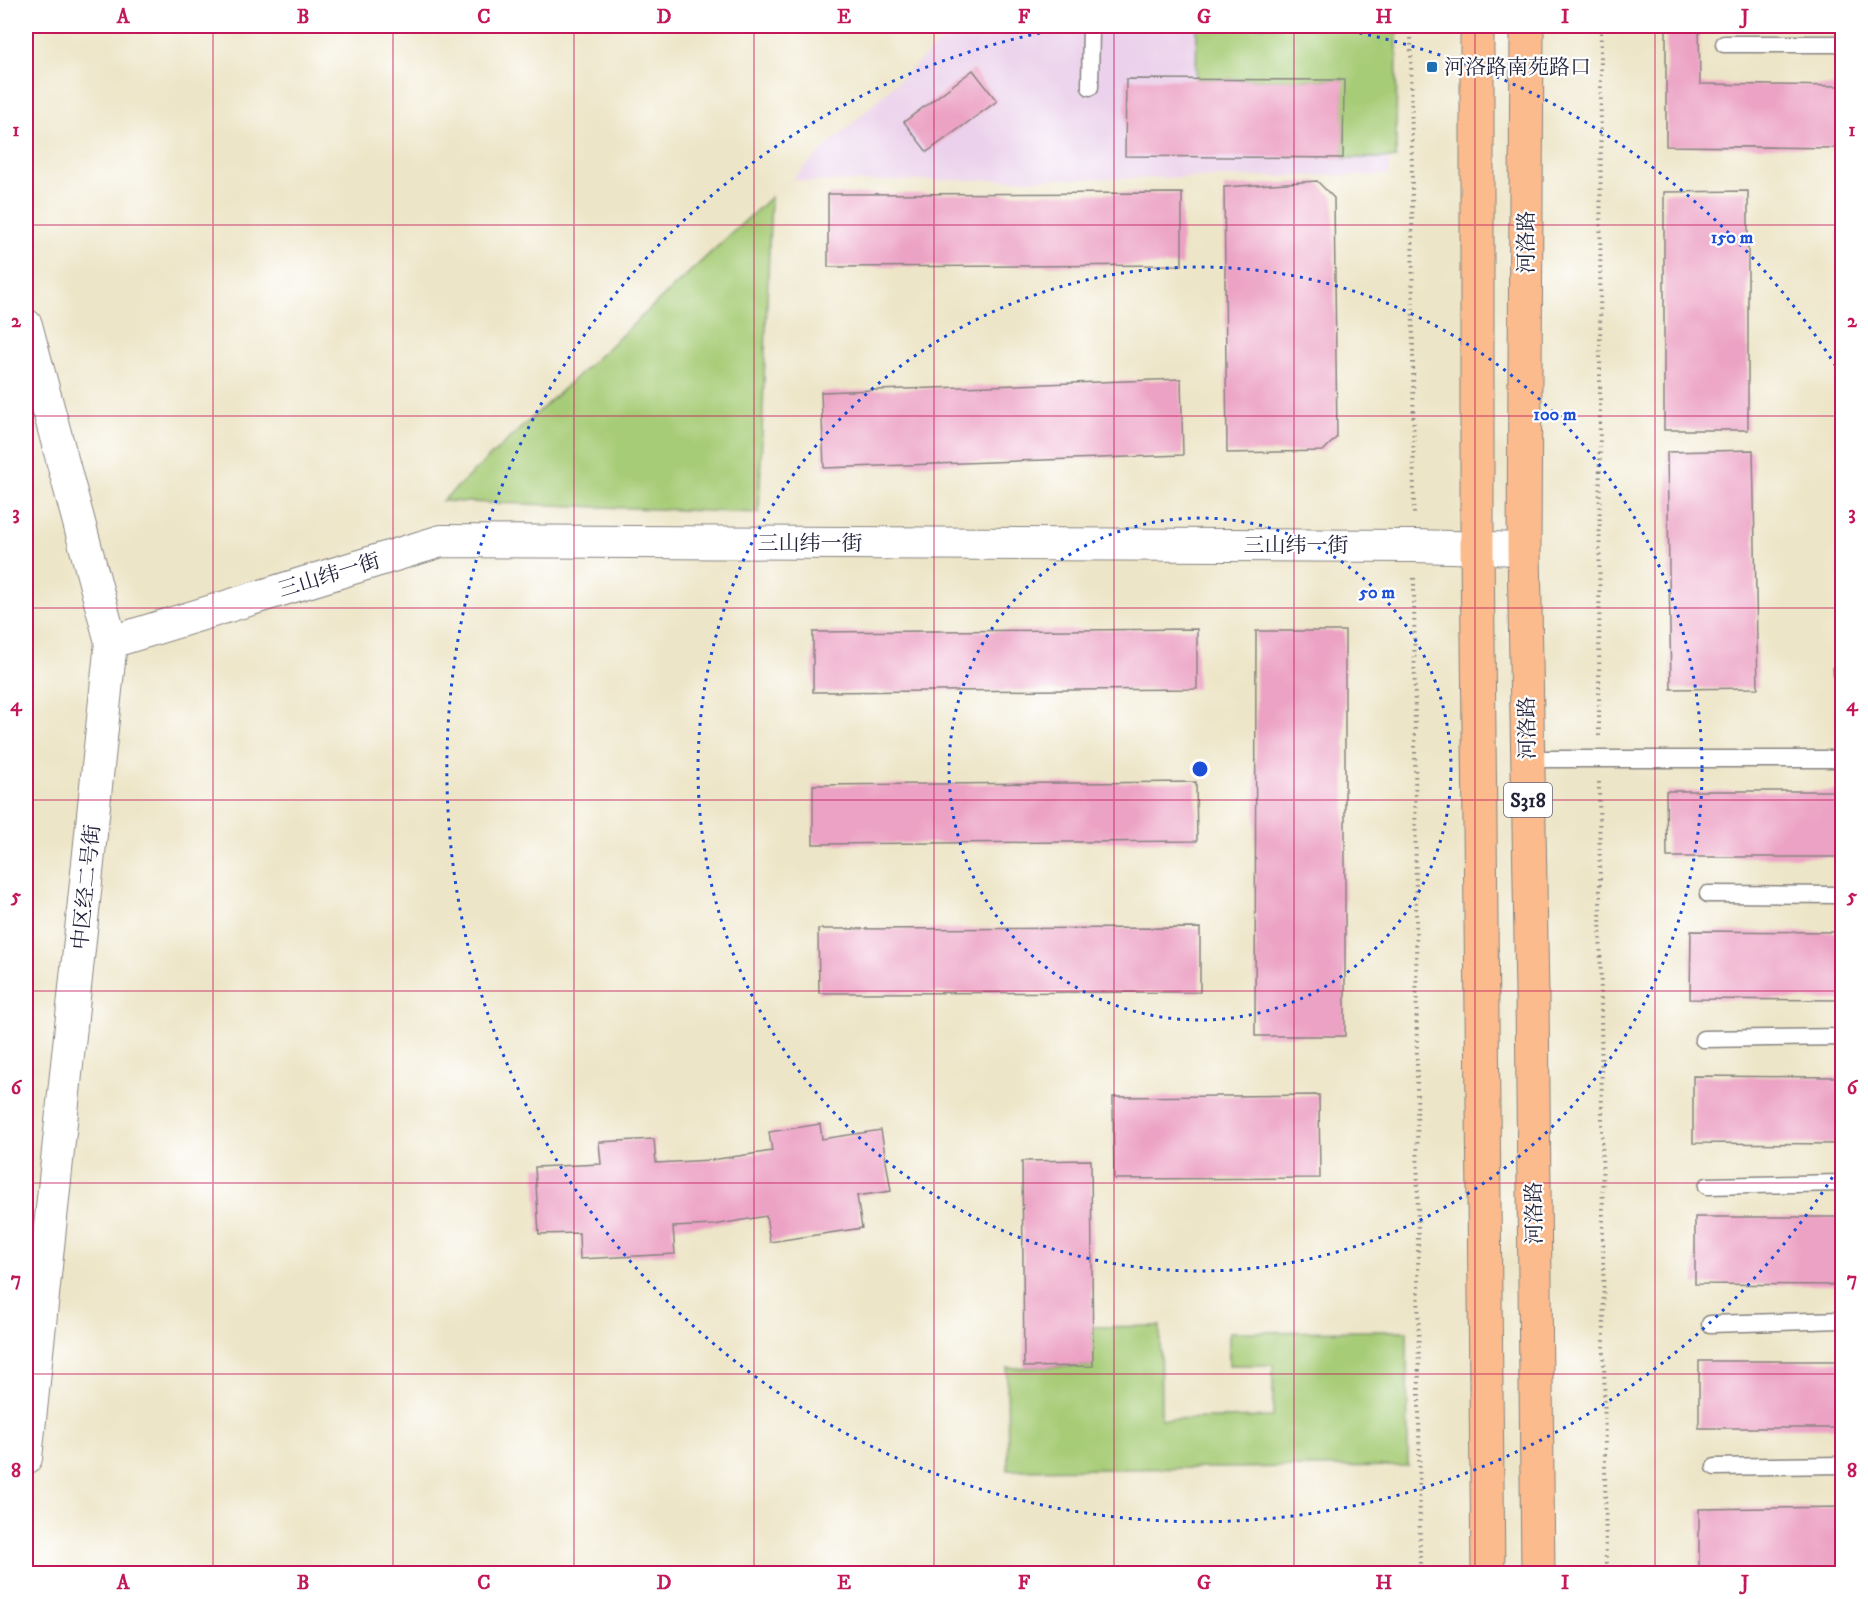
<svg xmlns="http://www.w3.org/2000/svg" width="1868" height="1599" viewBox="0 0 1868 1599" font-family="'IM FELL DW Pica','Noto Serif SC',serif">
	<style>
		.built { fill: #ebd1eb }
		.green { fill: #a7cc77; stroke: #647759; stroke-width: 1.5 }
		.building { fill: #eca2c4 }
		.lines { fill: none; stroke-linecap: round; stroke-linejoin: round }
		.service-casing { stroke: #888481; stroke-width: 19 }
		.minor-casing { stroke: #888481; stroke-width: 34 }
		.primary-casing { stroke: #888481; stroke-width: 35 }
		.path { stroke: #888481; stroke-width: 4; stroke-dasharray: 1.5 4.5; stroke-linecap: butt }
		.service { stroke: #fff; stroke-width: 16 }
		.minor { stroke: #fff; stroke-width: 32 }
		.primary { stroke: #fbbb8c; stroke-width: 33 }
		.grid { fill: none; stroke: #c2185b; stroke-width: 1.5; stroke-opacity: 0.55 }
		.ring { fill: none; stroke: #1d4ed8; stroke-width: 3; stroke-dasharray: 3 6 }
		.poi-dot { fill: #1f6fb2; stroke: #fff; stroke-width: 2 }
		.labels { text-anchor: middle; stroke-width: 4.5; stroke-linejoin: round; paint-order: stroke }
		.shield { fill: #fff; stroke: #646476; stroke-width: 1.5 }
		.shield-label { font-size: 20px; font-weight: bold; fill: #22223b }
		.poi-label { font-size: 21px; fill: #22223b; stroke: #fff; text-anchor: start }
		.street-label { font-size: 21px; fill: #22223b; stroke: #fff }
		.centre { fill: #1d4ed8; stroke: #fff; stroke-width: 3 }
		.ring-label { font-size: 18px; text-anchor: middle; font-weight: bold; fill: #1d4ed8; stroke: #fff; stroke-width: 4.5; stroke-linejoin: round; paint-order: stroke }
		.neatline { fill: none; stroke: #c2185b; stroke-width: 2 }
		.grid-label { font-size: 20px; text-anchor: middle; font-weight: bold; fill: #c2185b }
	</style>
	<rect width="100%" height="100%" fill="#fff"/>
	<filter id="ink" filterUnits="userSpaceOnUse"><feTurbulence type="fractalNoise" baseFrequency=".0167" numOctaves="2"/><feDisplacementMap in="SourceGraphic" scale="12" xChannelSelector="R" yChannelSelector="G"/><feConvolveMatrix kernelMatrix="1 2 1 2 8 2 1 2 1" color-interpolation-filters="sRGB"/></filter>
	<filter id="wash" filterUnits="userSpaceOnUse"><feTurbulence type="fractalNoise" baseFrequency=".008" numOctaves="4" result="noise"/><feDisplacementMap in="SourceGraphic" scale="24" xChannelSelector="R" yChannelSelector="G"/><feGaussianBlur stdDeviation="1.35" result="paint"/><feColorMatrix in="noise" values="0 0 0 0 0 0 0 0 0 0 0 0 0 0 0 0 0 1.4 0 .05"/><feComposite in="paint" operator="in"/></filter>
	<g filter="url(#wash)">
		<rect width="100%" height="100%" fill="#ede5c7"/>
		<path class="built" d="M958,26H1389V175L810,182L792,179Z"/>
		<g class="green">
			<path d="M1197,26H1397L1396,158H1343V80L1196,79Z"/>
			<path d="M771,197L759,513L442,501Z"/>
			<path d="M1160,1326L1161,1419L1273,1417V1365H1229V1332L1407,1331L1408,1466L1008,1470L1007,1368L1092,1366V1327Z"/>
		</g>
		<g id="blocks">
			<g class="building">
				<path d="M1666,26H1699L1700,84L1842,86V148L1666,146Z"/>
				<path d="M973,70L997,101L927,152L904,122Z"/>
				<path d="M1126,79L1344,80L1343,158L1125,156Z"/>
				<path d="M1317,181L1334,198L1337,437L1323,451L1227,453L1224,187Z"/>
				<path d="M1748,191V430H1664V192Z"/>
				<path d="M1182,193V265L828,267V194Z"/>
				<rect x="1838" y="232" width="4" height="60"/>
				<rect x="1837" y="373" width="5" height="60"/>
				<path d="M1181,379L1183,455L824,468L821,392Z"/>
				<path d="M1753,450L1758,688L1671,689L1667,452Z"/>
				<rect x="1839" y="517" width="3" height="60"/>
				<path d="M1197,629V689L813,692V632Z"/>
				<path d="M1256,631H1345V1036H1255Z"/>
				<path d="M1833,667H1842V722H1836Z"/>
				<path d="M1196,782L1197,841L813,844V785Z"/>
				<path d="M1666,791H1842V857H1667Z"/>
				<path d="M1200,928V992L819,993L818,929Z"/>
				<path d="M1691,931L1842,932V1000L1690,999Z"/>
				<path d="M1693,1076L1842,1077V1144L1693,1143Z"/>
				<path d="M1319,1095L1320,1178L1114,1179L1113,1097Z"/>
				<path d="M820,1124L822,1139L881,1130L891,1191L857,1196L862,1228L770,1242L766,1216L714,1225L673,1227L675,1254L580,1259L579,1233L539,1234L535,1167L601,1164L599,1142L654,1139L656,1163L711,1160L772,1151L769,1132Z"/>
				<path d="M1091,1160L1093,1366L1024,1367L1022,1161Z"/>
				<path d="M1695,1217H1842V1285L1695,1284Z"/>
				<rect x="1699" y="1361" width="143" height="67"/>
				<path d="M1842,1507V1574H1699V1509Z"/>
			</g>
		</g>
	</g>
	<g filter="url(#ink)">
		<use href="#blocks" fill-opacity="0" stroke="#888481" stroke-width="1.5"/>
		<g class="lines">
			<defs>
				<g id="service">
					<path d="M1724,44H1842"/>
					<path d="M1090,87L1091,26"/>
					<path d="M1527,759H1842"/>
					<path d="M1708,894L1842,895"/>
					<path d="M1703,1039L1842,1037"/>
					<path d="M1707,1186L1842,1183"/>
					<path d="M1710,1324L1842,1320"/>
					<path d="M1715,1467L1842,1465"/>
				</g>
				<g id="minor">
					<path d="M26,325L111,642L26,1458"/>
					<path d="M111,642L441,541L1414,546L1524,549"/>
				</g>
				<g id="primary">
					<path d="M1477,26V547L1488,1574"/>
					<path d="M1527,26L1524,549L1532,995L1538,1574"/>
				</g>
			</defs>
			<use href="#service" class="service-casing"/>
			<use href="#minor" class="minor-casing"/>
			<use href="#primary" class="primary-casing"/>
			<g class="path">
				<path d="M1411,26L1414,514"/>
				<path d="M1414,578L1420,1574"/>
				<path d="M1599,736L1601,26"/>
				<path d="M1599,782L1606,1574"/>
			</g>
			<use href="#service" class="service"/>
			<use href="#minor" class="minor"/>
			<use href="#primary" class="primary"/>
		</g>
	</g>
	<path class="grid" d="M213,26V1574M393,26V1574M574,26V1574M754,26V1574M934,26V1574M1114,26V1574M1294,26V1574M1475,26V1574M1655,26V1574M26,225H1842M26,416H1842M26,608H1842M26,800H1842M26,991H1842M26,1183H1842M26,1374H1842"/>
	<g class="ring">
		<circle cx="1200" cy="769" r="251"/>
		<circle cx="1200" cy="769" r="502"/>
		<path d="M1842 1162A753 753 0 1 1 1076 26M1324 26A753 753 0 0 1 1842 376"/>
	</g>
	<rect class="poi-dot" x="1426" y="61" width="12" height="12" rx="3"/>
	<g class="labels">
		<rect class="shield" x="1504" y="783" width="48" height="34" rx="4.5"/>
		<g class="shield-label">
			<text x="1528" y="807">S318</text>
		</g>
		<g class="poi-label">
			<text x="1444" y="74">河洛路南苑路口</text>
		</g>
		<g class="street-label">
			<text transform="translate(1526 242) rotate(-90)" y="7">河洛路</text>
			<text x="810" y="550">三山纬一街</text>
			<text x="1296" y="552">三山纬一街</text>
			<text transform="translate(329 575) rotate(-17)" y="7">三山纬一街</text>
			<text transform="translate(1527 728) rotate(-91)" y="7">河洛路</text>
			<text transform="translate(86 887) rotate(-84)" y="7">中区经二号街</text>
			<text transform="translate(1534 1213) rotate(-91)" y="7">河洛路</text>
		</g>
	</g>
	<circle cx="1200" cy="769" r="9" class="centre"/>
	<g class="ring-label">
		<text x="1732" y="243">150 m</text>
		<text x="1555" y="420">100 m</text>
		<text x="1377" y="598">50 m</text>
	</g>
	<rect width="1868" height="1599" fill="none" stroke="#fff" stroke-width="66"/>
	<rect x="33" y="33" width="1802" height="1533" class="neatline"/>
	<g class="grid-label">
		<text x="123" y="23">A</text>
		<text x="303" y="23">B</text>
		<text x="484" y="23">C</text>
		<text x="664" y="23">D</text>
		<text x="844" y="23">E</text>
		<text x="1024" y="23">F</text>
		<text x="1204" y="23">G</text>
		<text x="1384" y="23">H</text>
		<text x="1565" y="23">I</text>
		<text x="1745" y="23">J</text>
		<text x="16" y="136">1</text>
		<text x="1852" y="136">1</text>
		<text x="16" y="327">2</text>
		<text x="1852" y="327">2</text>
		<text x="16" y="519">3</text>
		<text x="1852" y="519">3</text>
		<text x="16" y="711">4</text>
		<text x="1852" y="711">4</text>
		<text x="16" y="902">5</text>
		<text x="1852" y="902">5</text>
		<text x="16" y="1094">6</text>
		<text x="1852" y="1094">6</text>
		<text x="16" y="1285">7</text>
		<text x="1852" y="1285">7</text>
		<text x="16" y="1477">8</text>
		<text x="1852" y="1477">8</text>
		<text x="123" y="1589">A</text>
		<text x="303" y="1589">B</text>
		<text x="484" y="1589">C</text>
		<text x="664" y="1589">D</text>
		<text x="844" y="1589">E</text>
		<text x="1024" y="1589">F</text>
		<text x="1204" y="1589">G</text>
		<text x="1384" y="1589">H</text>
		<text x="1565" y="1589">I</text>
		<text x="1745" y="1589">J</text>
	</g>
</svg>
